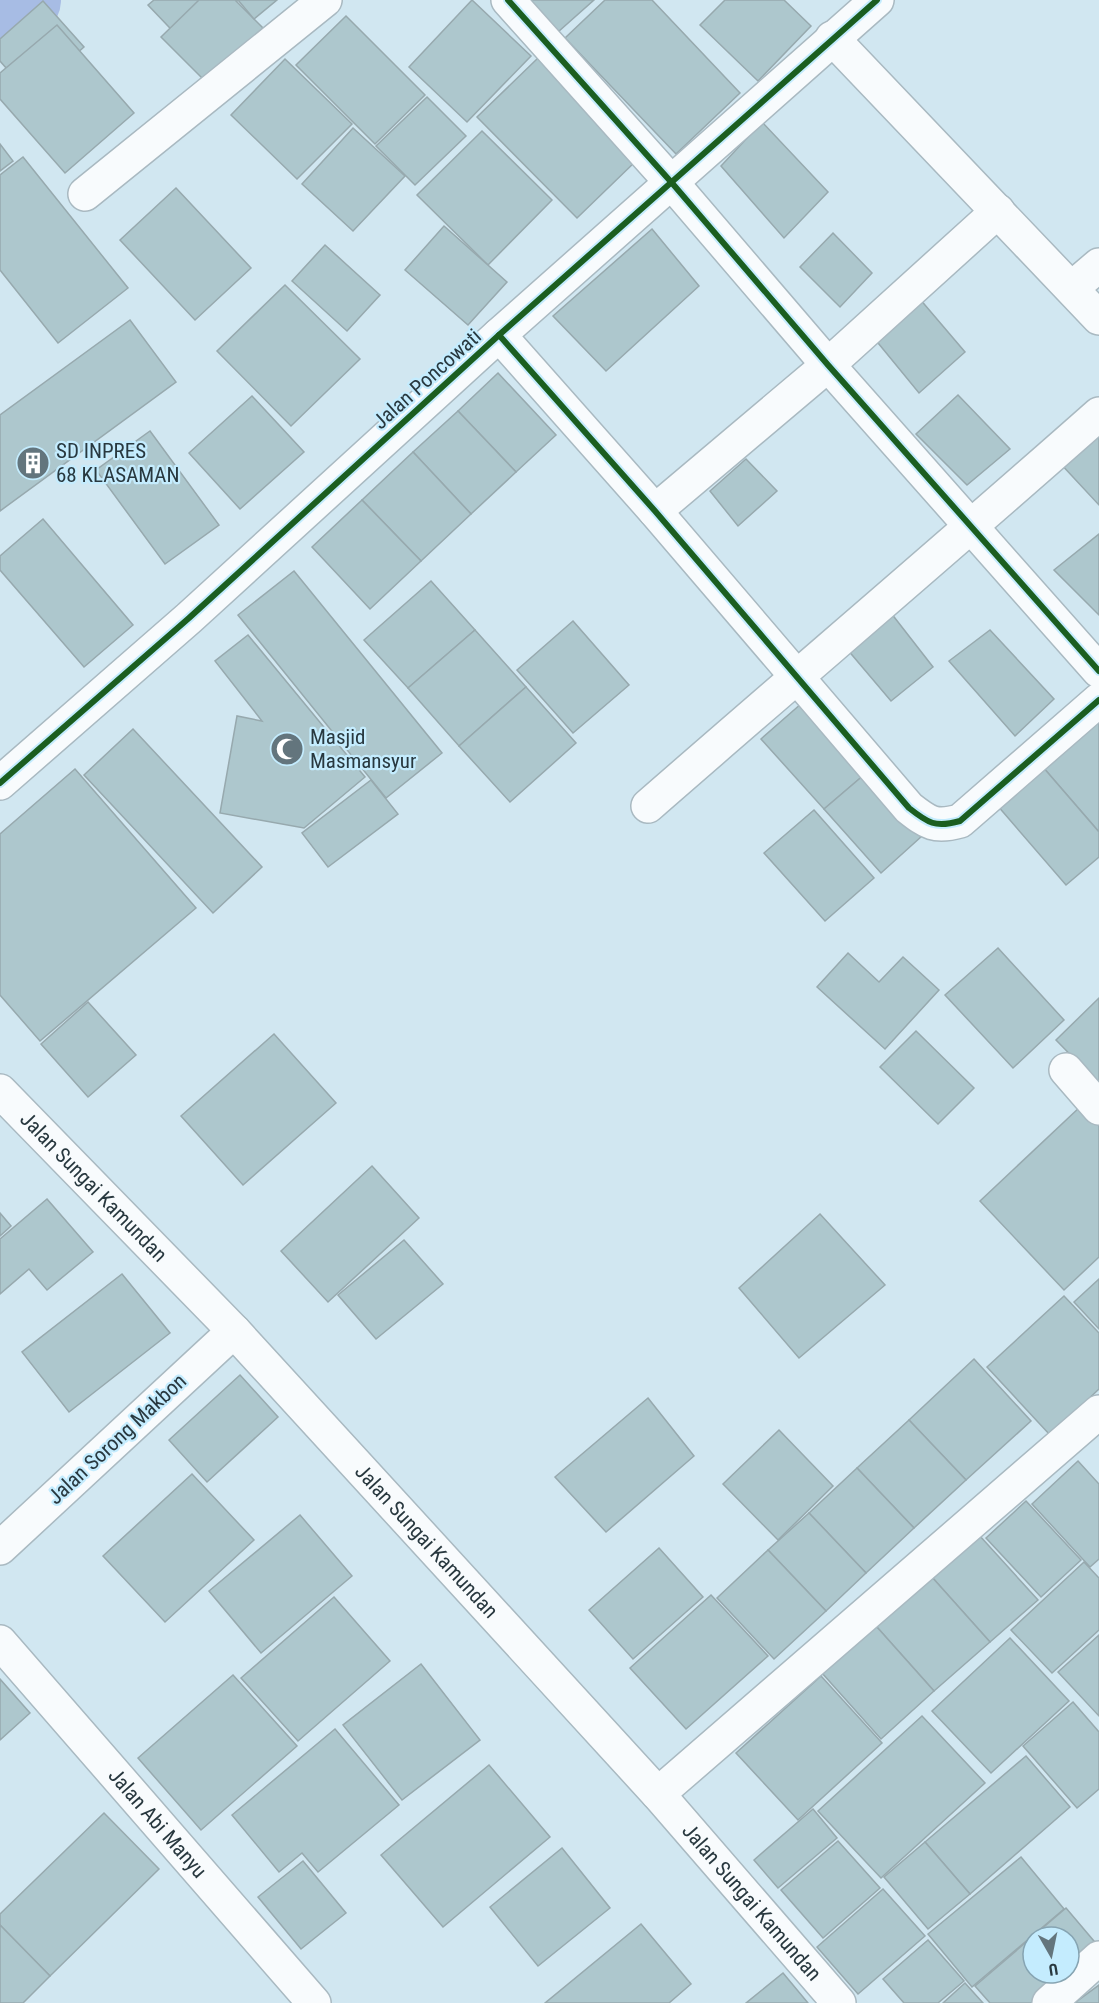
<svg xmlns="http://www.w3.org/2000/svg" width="1099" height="2003" viewBox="0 0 1099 2003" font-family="'Roboto Condensed',sans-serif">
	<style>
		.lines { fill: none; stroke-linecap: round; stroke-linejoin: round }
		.river { stroke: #a7bce4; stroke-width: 76 }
		.building { fill: #adc7cd; stroke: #97a9ae; stroke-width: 1.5; fill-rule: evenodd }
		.minor-casing { stroke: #a9b9c1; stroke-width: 36 }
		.secondary-casing { stroke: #a9b9c1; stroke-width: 36 }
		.trunk-casing { stroke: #a9b9c1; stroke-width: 36 }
		.minor { stroke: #f8fbfd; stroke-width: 33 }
		.secondary { stroke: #f8fbfd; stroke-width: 33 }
		.trunk { stroke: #f8fbfd; stroke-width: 33 }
		.cycleway-casing { stroke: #c4ecfe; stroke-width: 10 }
		.cycleway { stroke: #1b5e20; stroke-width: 6 }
		.labels { text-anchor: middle; stroke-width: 4.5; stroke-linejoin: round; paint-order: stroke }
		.street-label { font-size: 21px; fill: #28383f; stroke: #c4ecfe }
		.poi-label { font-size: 21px; fill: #28383f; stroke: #c4ecfe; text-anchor: start }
	</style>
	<rect width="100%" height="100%" fill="#d1e7f1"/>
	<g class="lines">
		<path class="river" d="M0,8L23,0"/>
	</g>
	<g class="building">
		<path d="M154,0H238L187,46L148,5Z"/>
		<path d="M199,0H235L263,28L207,83L161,37Z"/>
		<path d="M238,0H277L254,19Z"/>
		<path d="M472,0L531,56L467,122L409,67Z"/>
		<path d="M529,0H594L558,32Z"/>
		<path d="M605,0H652L740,93L676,154L565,38Z"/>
		<path d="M725,0H784L811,26L758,81L700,25Z"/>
		<path d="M43,1L84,47L30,95L0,61V39Z"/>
		<path d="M346,16L425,95L375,144L296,65Z"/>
		<path d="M57,25L134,113L65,173L0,99V73Z"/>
		<path d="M538,58L638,159L577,218L477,117Z"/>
		<path d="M285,59L352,124L297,179L231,115Z"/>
		<path d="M427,97L466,136L415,185L376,146Z"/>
		<path d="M762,122L828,192L784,238L721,166Z"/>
		<path d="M353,128L405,176L353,231L302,184Z"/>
		<path d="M482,131L552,200L488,265L417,195Z"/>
		<path d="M0,144L13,161L0,171Z"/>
		<path d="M23,157L128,288L58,343L0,270V175Z"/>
		<path d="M176,188L251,268L195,320L120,240Z"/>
		<path d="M444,226L507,282L468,325L405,270Z"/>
		<path d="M652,229L699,286L606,371L553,316Z"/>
		<path d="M833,233L872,273L840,307L800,267Z"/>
		<path d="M325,245L380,295L347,331L292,281Z"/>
		<path d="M285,285L360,359L291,426L217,351Z"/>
		<path d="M919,298L965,352L919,393L874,338Z"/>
		<path d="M130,320L176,382L0,511V415Z"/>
		<path d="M498,373L556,435L516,472L458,411Z"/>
		<path d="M958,395L1010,449L967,485L916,434Z"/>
		<path d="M252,396L304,452L240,509L189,453Z"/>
		<path d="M458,411L516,472L471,514L413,452Z"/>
		<path d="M150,431L219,525L165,564L96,470Z"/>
		<path d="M1099,432V505L1060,463Z"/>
		<path d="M413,452L471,514L421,561L362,500Z"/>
		<path d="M746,459L777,491L738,526L710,491Z"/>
		<path d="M362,500L421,561L370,609L312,547Z"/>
		<path d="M43,519L133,625L84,667L0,570V556Z"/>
		<path d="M1099,534V615L1054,570Z"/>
		<path d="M294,571L442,753L386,798L238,615Z"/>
		<path d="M431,581L475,630L408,688L364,640Z"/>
		<path d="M891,613L933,667L891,701L847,649Z"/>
		<path d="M573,621L629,685L573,733L517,670Z"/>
		<path d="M475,630L526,687L459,746L408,688Z"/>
		<path d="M990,630L1054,699L1015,736L949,661Z"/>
		<path d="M248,635L365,777L304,828L220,813L237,716L262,721L215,661Z"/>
		<path d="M526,687L576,743L510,802L459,746Z"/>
		<path d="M802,703L865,774L824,809L761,739Z"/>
		<path d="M1099,717V832L1042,766Z"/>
		<path d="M133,729L262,867L213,913L84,775Z"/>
		<path d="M1042,766L1099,832V857L1066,885L997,805Z"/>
		<path d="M75,769L196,908L40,1041L0,995V834Z"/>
		<path d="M865,774L922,836L881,873L824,809Z"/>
		<path d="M371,780L398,814L328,867L302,833Z"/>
		<path d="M814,810L874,878L825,921L764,853Z"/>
		<path d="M998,948L1064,1020L1013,1068L945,995Z"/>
		<path d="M848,953L879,982L903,957L939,990L885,1049L817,987Z"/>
		<path d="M1099,998V1084L1056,1040Z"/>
		<path d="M88,1002L136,1055L88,1097L41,1044Z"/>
		<path d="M916,1031L974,1088L938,1124L880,1067Z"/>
		<path d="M274,1034L336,1103L243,1185L181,1116Z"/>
		<path d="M1081,1106L1099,1125V1257L1064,1290L980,1201Z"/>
		<path d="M372,1166L419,1218L328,1302L281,1251Z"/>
		<path d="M47,1199L93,1252L47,1290L29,1269L0,1294V1239Z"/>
		<path d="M0,1213L11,1226L0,1236Z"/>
		<path d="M820,1214L885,1285L799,1358L739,1288Z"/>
		<path d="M404,1240L443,1284L376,1339L338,1295Z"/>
		<path d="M122,1274L170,1333L69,1412L22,1352Z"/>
		<path d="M1099,1279V1329L1074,1302Z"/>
		<path d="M1064,1296L1099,1333V1389L1050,1435L987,1367Z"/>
		<path d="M974,1359L1031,1421L966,1480L909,1420Z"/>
		<path d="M240,1375L278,1417L207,1482L169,1440Z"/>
		<path d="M648,1398L694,1456L606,1532L555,1477Z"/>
		<path d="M909,1420L966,1480L914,1528L857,1468Z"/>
		<path d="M779,1430L833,1486L778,1540L723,1484Z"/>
		<path d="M1078,1461L1099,1484V1559L1090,1567L1032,1504Z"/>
		<path d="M857,1468L914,1528L866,1573L809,1513Z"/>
		<path d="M192,1474L254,1540L165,1622L103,1556Z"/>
		<path d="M1026,1501L1081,1560L1041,1597L986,1538Z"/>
		<path d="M809,1513L866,1573L826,1611L768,1550Z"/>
		<path d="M300,1515L352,1576L261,1653L209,1591Z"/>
		<path d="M979,1535L1038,1600L990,1642L931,1576Z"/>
		<path d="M659,1548L703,1597L633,1659L589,1610Z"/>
		<path d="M768,1550L826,1611L774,1659L717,1598Z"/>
		<path d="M1084,1562L1099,1578V1630L1052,1673L1011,1630Z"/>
		<path d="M931,1576L990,1642L934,1691L876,1626Z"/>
		<path d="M711,1595L768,1656L686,1729L630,1668Z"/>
		<path d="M334,1597L390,1661L298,1741L241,1678Z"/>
		<path d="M876,1626L934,1691L881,1739L822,1673Z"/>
		<path d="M1099,1635V1716L1058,1672Z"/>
		<path d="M1010,1638L1069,1701L991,1773L932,1711Z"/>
		<path d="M421,1664L480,1740L402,1800L343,1725Z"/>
		<path d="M233,1675L297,1746L201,1830L138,1758Z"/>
		<path d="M821,1676L882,1743L798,1820L736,1753Z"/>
		<path d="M0,1679L30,1713L0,1740Z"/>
		<path d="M1073,1702L1099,1732V1789L1077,1808L1023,1746Z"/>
		<path d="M922,1716L985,1783L881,1878L818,1811Z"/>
		<path d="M335,1729L399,1805L318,1872L302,1853L279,1872L232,1815Z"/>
		<path d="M1026,1756L1070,1807L970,1894L925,1842Z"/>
		<path d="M489,1765L550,1837L443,1927L381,1855Z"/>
		<path d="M813,1809L837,1838L778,1888L754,1860Z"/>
		<path d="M104,1813L159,1869L50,1976L0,1925V1914Z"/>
		<path d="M838,1841L880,1888L823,1938L781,1890Z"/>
		<path d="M925,1842L970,1894L928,1929L884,1877Z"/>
		<path d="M562,1848L610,1908L538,1966L490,1907Z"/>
		<path d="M1021,1857L1064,1909L972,1987L928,1934Z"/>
		<path d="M303,1861L346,1913L301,1949L258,1897Z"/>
		<path d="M883,1889L925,1936L858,1994L817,1947Z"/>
		<path d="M1066,1908L1099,1947L1040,2003H990L975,1986ZM1033,1937H1069V1973H1033Z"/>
		<path d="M641,1924L691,1984L669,2003H545Z"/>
		<path d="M0,1925L50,1976L23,2003H0Z"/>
		<path d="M928,1940L964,1981L938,2003H904L883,1979Z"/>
		<path d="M783,1973L808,2003H746Z"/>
		<path d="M965,1983L983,2003H943Z"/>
		<path d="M1099,1985V2003H1077L1076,2002Z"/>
	</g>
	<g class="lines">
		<defs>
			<g id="minor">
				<path d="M508,0L672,183L828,365L1099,671"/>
				<path d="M832,38L1099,318"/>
				<path d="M85,194L325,0"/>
				<path d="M1072,288L1099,265"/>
				<path d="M499,335L655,511L909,808C928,823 935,828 960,821L1099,700"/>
				<path d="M655,511L828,365L998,211"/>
				<path d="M0,783L189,618L499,335L877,0"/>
				<path d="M648,806C798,675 950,546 1099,414"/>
				<path d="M1066,1070L1099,1108"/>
				<path id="s1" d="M0,1642L314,2003"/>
				<path d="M658,1794L1099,1412"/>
				<path d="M1049,2003L1099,1958"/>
			</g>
			<g id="secondary">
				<path id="s2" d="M234,1331L658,1794L839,2003"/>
			</g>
			<g id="trunk">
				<path id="s3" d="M0,1091L234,1331L0,1548"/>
			</g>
		</defs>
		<use href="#minor" class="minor-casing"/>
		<use href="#secondary" class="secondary-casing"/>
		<use href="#trunk" class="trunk-casing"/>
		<use href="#minor" class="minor"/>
		<use href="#secondary" class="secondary"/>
		<use href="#trunk" class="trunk"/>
		<defs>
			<g id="cycleway">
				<path d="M508,0L672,183L828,365L1099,671"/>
				<path d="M499,335L655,511L909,808C928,823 935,828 960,821L1099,700"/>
				<path d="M0,783L189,618L499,335L877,0"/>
			</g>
		</defs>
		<use href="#cycleway" class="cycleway-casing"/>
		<use href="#cycleway" class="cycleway"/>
	</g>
	<defs>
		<symbol id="building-disc" viewBox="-11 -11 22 22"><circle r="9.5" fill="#63757d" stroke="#c4ecfe"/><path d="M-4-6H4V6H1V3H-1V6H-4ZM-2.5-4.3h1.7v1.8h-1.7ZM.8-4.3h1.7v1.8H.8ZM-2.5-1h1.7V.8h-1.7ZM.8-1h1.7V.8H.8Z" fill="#fff"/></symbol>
		<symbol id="mosque-disc" viewBox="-11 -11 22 22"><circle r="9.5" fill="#63757d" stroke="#c4ecfe"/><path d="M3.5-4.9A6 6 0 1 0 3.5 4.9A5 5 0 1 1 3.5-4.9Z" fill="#fff"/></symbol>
	</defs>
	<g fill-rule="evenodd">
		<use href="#building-disc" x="14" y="444" width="38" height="38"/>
		<use href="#mosque-disc" x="268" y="730" width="38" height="38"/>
	</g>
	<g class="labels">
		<g class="street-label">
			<text transform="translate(427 379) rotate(-42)" y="7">Jalan Poncowati</text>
			<text dy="7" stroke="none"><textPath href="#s3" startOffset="134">Jalan Sungai Kamundan</textPath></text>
			<text transform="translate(117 1439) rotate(-43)" y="7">Jalan Sorong Makbon</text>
			<text dy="7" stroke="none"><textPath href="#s2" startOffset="285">Jalan Sungai Kamundan</textPath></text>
			<text dy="7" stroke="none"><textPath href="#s1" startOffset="240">Jalan Abi Manyu</textPath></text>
			<text dy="7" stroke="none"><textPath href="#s2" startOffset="771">Jalan Sungai Kamundan</textPath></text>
		</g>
		<g class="poi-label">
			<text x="56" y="458">SD INPRES<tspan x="56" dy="24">68 KLASAMAN</tspan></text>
			<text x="310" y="744">Masjid<tspan x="310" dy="24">Masmansyur</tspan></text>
		</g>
	</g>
	<g transform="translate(1051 1955) rotate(171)"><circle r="28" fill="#c4ecfe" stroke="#86a4b2" stroke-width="1.5"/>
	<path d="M0-4.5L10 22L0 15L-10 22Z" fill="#63757d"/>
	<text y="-9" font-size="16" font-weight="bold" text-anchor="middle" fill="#28383f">U</text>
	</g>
</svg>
